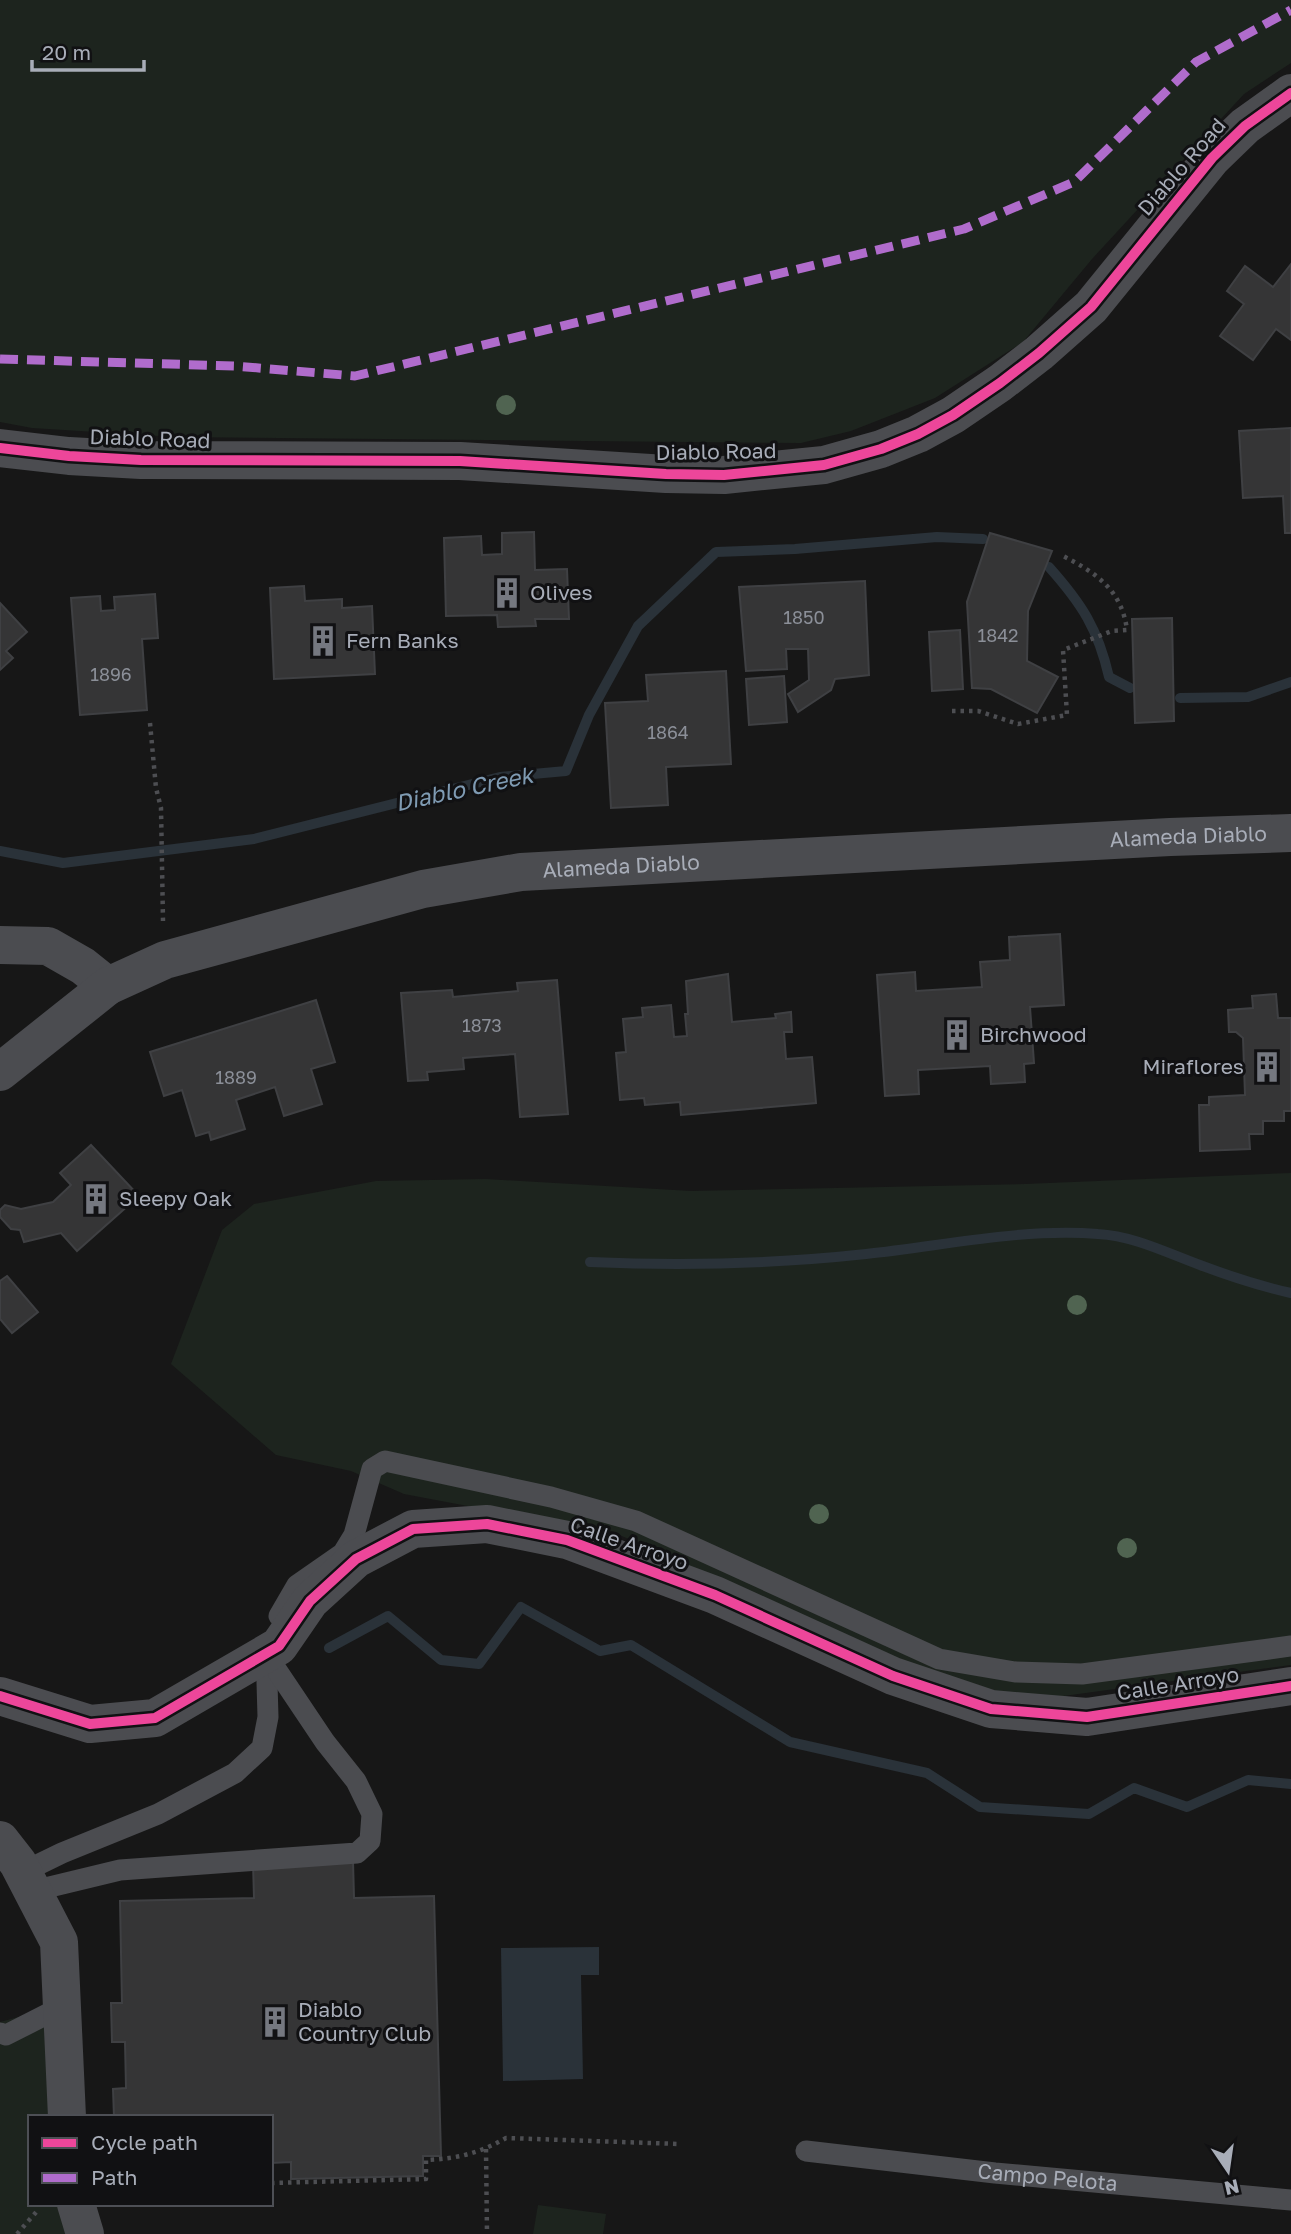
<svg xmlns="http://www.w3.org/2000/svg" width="1291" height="2234" viewBox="0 0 1291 2234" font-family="'Golos Text',sans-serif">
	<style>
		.green { fill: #1d241e }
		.water { fill: #2a3239 }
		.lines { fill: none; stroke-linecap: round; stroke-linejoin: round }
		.stream { stroke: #2a3239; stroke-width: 10 }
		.building { fill: #353536; stroke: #3f4043; stroke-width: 2 }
		.path { stroke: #4d4e52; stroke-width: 4.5; stroke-dasharray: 3.5 5; stroke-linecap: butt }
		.service { stroke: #4b4c50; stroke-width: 21 }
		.minor { stroke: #4b4c50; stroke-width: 38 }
		.tertiary { stroke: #4b4c50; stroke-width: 38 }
		.quiet { stroke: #b06ccc; stroke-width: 9; stroke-dasharray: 18 9; stroke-linecap: butt }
		.cycleway-casing { stroke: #111113; stroke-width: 15 }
		.cycleway { stroke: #ed469a; stroke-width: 10 }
		.tree { fill: #506451 }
		.labels { text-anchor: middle; stroke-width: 6; stroke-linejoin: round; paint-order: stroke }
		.number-label { font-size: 18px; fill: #8b8f98 }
		.street-label { font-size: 21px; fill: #a8adb8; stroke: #111113 }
		.poi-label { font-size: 21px; fill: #a8adb8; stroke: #111113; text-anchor: start }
		.water-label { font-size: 23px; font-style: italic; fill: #7f9bb3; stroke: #111113 }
	</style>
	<rect width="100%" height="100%" fill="#171717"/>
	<g class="green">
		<path d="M0,0H1291V63L1244,94L1092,259L1023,342L935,398L851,431L801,443L176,437L32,428L0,422Z"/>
		<path d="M1291,1173V1665L1027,1701L959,1691L611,1531L578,1527L404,1494L351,1471L276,1455L171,1364L222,1230L254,1204L376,1181L486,1179L691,1191L1025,1184Z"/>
		<path d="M44,2010L55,2117H30V2204H66L75,2234H0V2022Z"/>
		<path d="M538,2205L606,2214L603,2234H533Z"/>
	</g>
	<path class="water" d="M599,1947V1975H581L583,2079L503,2081L501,1948Z"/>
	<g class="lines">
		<g class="stream">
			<path d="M1049,567C1082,604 1098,629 1109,677L1130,688"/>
			<path d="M1180,698L1248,697L1291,682"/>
			<path d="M0,851L63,863L254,839L500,777L566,771L589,715L638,626L716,552L795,549L937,537L983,539"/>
			<path d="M590,1262C682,1266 774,1264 866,1254C943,1246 1021,1228 1098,1234C1134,1236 1167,1253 1200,1265C1229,1276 1260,1286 1291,1293"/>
			<path d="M329,1648L388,1616L441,1660L479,1664L521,1607L600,1651L631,1645L790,1742L927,1773L980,1807L1089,1814L1134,1788L1187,1807L1248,1780L1291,1784"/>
		</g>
	</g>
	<g class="building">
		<path d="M1291,264V340L1276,329L1253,360L1220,336L1244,304L1227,291L1245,266L1273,287Z"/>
		<path d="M1291,428V533H1285L1283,496L1243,498L1239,431Z"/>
		<path d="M534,532L535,570L567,569L569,619H535L536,626L498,627L497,615L446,616L444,538L481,536L482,555L502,554V533Z"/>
		<path d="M990,533L1052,551L1028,611L1027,661L1058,677L1037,713L991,689L972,688L967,602Z"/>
		<path d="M865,581L869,675L835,679L831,690L798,712L788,694L809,680L808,649H786L787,669L746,671L739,587Z"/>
		<path d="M304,586L305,601L342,599V608L372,606L375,674L274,679L270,588Z"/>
		<path d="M155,594L158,638L142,639L147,710L80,715L71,598L100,596L101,611L115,610L114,597Z"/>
		<path d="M0,603L27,632L6,651L13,658L0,670Z"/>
		<path d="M1172,618L1174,721L1135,723L1132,619Z"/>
		<path d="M960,630L963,689L932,691L929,632Z"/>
		<path d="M726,671L731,764L666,767L668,805L611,808L605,703L648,701L646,675Z"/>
		<path d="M784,676L787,722L749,725L746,679Z"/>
		<path d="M1060,934L1064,1005L1030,1007L1034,1063L1024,1064L1025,1082L991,1084L990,1066L918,1070L919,1094L885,1096L877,975L915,972L916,991L982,987L980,962L1010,960L1009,937Z"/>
		<path d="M728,974L732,1022L776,1018L775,1014L791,1012L792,1032H784L786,1059L812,1057L816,1103L681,1115L680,1102L645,1105L644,1098L620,1100L616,1053L626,1052L623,1019L643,1017L642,1008L671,1005L674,1037L687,1036L685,1014H688L686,981Z"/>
		<path d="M557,980L568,1114L520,1117L515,1054L463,1058L464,1069L427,1072L428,1080L408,1081L401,993L452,990L453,997L518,991L517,983Z"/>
		<path d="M1276,994L1278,1018H1291V1111H1284V1121H1263V1134H1249L1250,1149L1200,1151L1199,1105H1209V1097L1245,1095L1243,1038L1236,1032H1229L1228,1010L1253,1008L1252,996Z"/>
		<path d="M316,1000L335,1062L311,1069L322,1104L284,1116L275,1087L236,1100L245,1129L211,1140L209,1132L196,1136L182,1090L164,1096L150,1052Z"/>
		<path d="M91,1145L139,1196L77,1251L61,1233L24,1242L20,1230L11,1229L0,1217V1210L5,1205L21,1209L53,1202L71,1185L60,1173Z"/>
		<path d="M7,1276L38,1312L12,1333L0,1319V1281Z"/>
		<path d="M353,1861L354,1898L434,1896L441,2156H423V2176L291,2179V2162L271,2163V2117H114L113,2089L126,2088L125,2042H112L111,2003H122L120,1901L254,1898L253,1863Z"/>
	</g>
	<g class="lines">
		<g class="path">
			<path d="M952,711H978L1018,724L1067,715L1063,650L1112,631L1127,630C1122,591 1097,573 1063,556"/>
			<path d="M150,723L156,788L161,808L163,921"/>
			<path d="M486,2149L487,2234"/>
			<path d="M271,2183L426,2179V2160C456,2159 480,2153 506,2138L679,2144"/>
			<path d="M17,2234L38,2210"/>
		</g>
		<g class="service">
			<path d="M279,1616L297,1585L343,1553L354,1535L372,1469L385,1461L551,1497L636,1521L939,1659L1015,1672L1082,1674L1291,1646"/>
			<path d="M23,1872L62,1853L158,1814L235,1773L262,1748L268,1717L266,1648"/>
			<path d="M33,1891L120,1870L357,1853L370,1841L372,1814L356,1781L325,1742L266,1654"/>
			<path d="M0,2033L6,2035L63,2006"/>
			<path id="s1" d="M806,2151L995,2173L1291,2200"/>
		</g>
		<g class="minor">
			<path d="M0,945L48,946L83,966L108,986"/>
			<path id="s2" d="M0,1072L108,986L165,960L423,889L521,872L1170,837L1291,833"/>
			<path d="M0,1696L90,1724L155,1718L279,1646L310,1601L356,1559L413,1529L487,1524L567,1540L715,1595L893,1676L991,1709L1087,1717L1291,1686"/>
			<path d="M0,1840L18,1863L59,1942L67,2117"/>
			<path d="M76,2204L85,2234"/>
		</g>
		<path class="tertiary" d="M0,448L69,456L141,460L460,461L666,474L724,475L824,465L881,449L918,434L953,415L1000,383L1039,353L1091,307L1212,158L1245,126L1291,93"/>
		<path class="quiet" d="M0,359L235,366L355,376L964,229L1074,182L1196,62L1291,10"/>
		<defs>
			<g id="cycleway">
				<path d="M0,448L69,456L141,460L460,461L666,474L724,475L824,465L881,449L918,434L953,415L1000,383L1039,353L1091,307L1212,158L1245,126L1291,93"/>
				<path d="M0,1696L90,1724L155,1718L279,1646L310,1601L356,1559L413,1529L487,1524L567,1540L715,1595L893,1676L991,1709L1087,1717L1291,1686"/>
			</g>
		</defs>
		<use href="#cycleway" class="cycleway-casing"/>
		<use href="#cycleway" class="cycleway"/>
	</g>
	<g class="tree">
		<circle cx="506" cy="405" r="10"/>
		<circle cx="1077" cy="1305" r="10"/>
		<circle cx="819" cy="1514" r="10"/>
		<circle cx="1127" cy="1548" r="10"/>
	</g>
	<defs>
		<symbol id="building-bare" viewBox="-9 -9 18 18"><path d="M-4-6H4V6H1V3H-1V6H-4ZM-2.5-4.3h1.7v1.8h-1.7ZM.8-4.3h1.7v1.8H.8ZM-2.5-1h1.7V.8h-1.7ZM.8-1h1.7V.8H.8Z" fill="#757880" stroke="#111113" stroke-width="2.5" paint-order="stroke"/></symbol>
	</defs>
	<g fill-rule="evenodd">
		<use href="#building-bare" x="485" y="571" width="44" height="44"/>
		<use href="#building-bare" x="301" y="619" width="44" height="44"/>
		<use href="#building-bare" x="935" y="1013" width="44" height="44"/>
		<use href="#building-bare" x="1245" y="1045" width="44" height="44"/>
		<use href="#building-bare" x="74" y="1177" width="44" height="44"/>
		<use href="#building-bare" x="253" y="2000" width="44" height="44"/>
	</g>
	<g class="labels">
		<g class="number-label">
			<text x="804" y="624">1850</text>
			<text x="998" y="642">1842</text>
			<text x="111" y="681">1896</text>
			<text x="668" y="739">1864</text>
			<text x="482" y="1032">1873</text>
			<text x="236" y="1084">1889</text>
		</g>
		<g class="street-label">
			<text transform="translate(1182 167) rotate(-49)" y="7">Diablo Road</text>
			<text transform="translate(150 439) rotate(2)" y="7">Diablo Road</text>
			<text transform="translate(716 452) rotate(-1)" y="7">Diablo Road</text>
			<text dy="7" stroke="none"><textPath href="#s2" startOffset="1236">Alameda Diablo</textPath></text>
			<text dy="7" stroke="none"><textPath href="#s2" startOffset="668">Alameda Diablo</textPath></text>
			<text transform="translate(629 1544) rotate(19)" y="7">Calle Arroyo</text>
			<text transform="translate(1178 1684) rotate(-9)" y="7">Calle Arroyo</text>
			<text dy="7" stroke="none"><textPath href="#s1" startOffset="243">Campo Pelota</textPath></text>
		</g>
		<g class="poi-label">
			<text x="530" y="600">Olives</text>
			<text x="346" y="648">Fern Banks</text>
			<text x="980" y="1042">Birchwood</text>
			<text x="1244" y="1074" text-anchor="end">Miraflores</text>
			<text x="119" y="1206">Sleepy Oak</text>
			<text x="298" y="2017">Diablo<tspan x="298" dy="24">Country Club</tspan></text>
		</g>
		<g class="water-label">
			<text transform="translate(464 789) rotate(-12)" y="8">Diablo Creek</text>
		</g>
	</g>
	<rect x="28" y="2115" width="245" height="91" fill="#111113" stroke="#4d4f55" stroke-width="2"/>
	<rect x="42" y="2138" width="35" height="10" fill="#ed469a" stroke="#4d4f55" stroke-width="2"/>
	<text x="91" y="2150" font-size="21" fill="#a8adb8">Cycle path</text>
	<rect x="42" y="2173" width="35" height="10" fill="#b06ccc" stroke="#4d4f55" stroke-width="2"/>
	<text x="91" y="2185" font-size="21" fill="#a8adb8">Path</text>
	<g transform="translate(1228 2171) rotate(167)" stroke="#111113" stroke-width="5" paint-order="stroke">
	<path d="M0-5L12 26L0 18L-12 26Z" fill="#a8adb8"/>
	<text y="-10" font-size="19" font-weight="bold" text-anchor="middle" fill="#a8adb8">N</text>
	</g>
	<path d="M32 60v10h112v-10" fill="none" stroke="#a8adb8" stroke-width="3.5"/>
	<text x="42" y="60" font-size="21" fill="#a8adb8" stroke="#111113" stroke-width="5" paint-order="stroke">20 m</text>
</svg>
